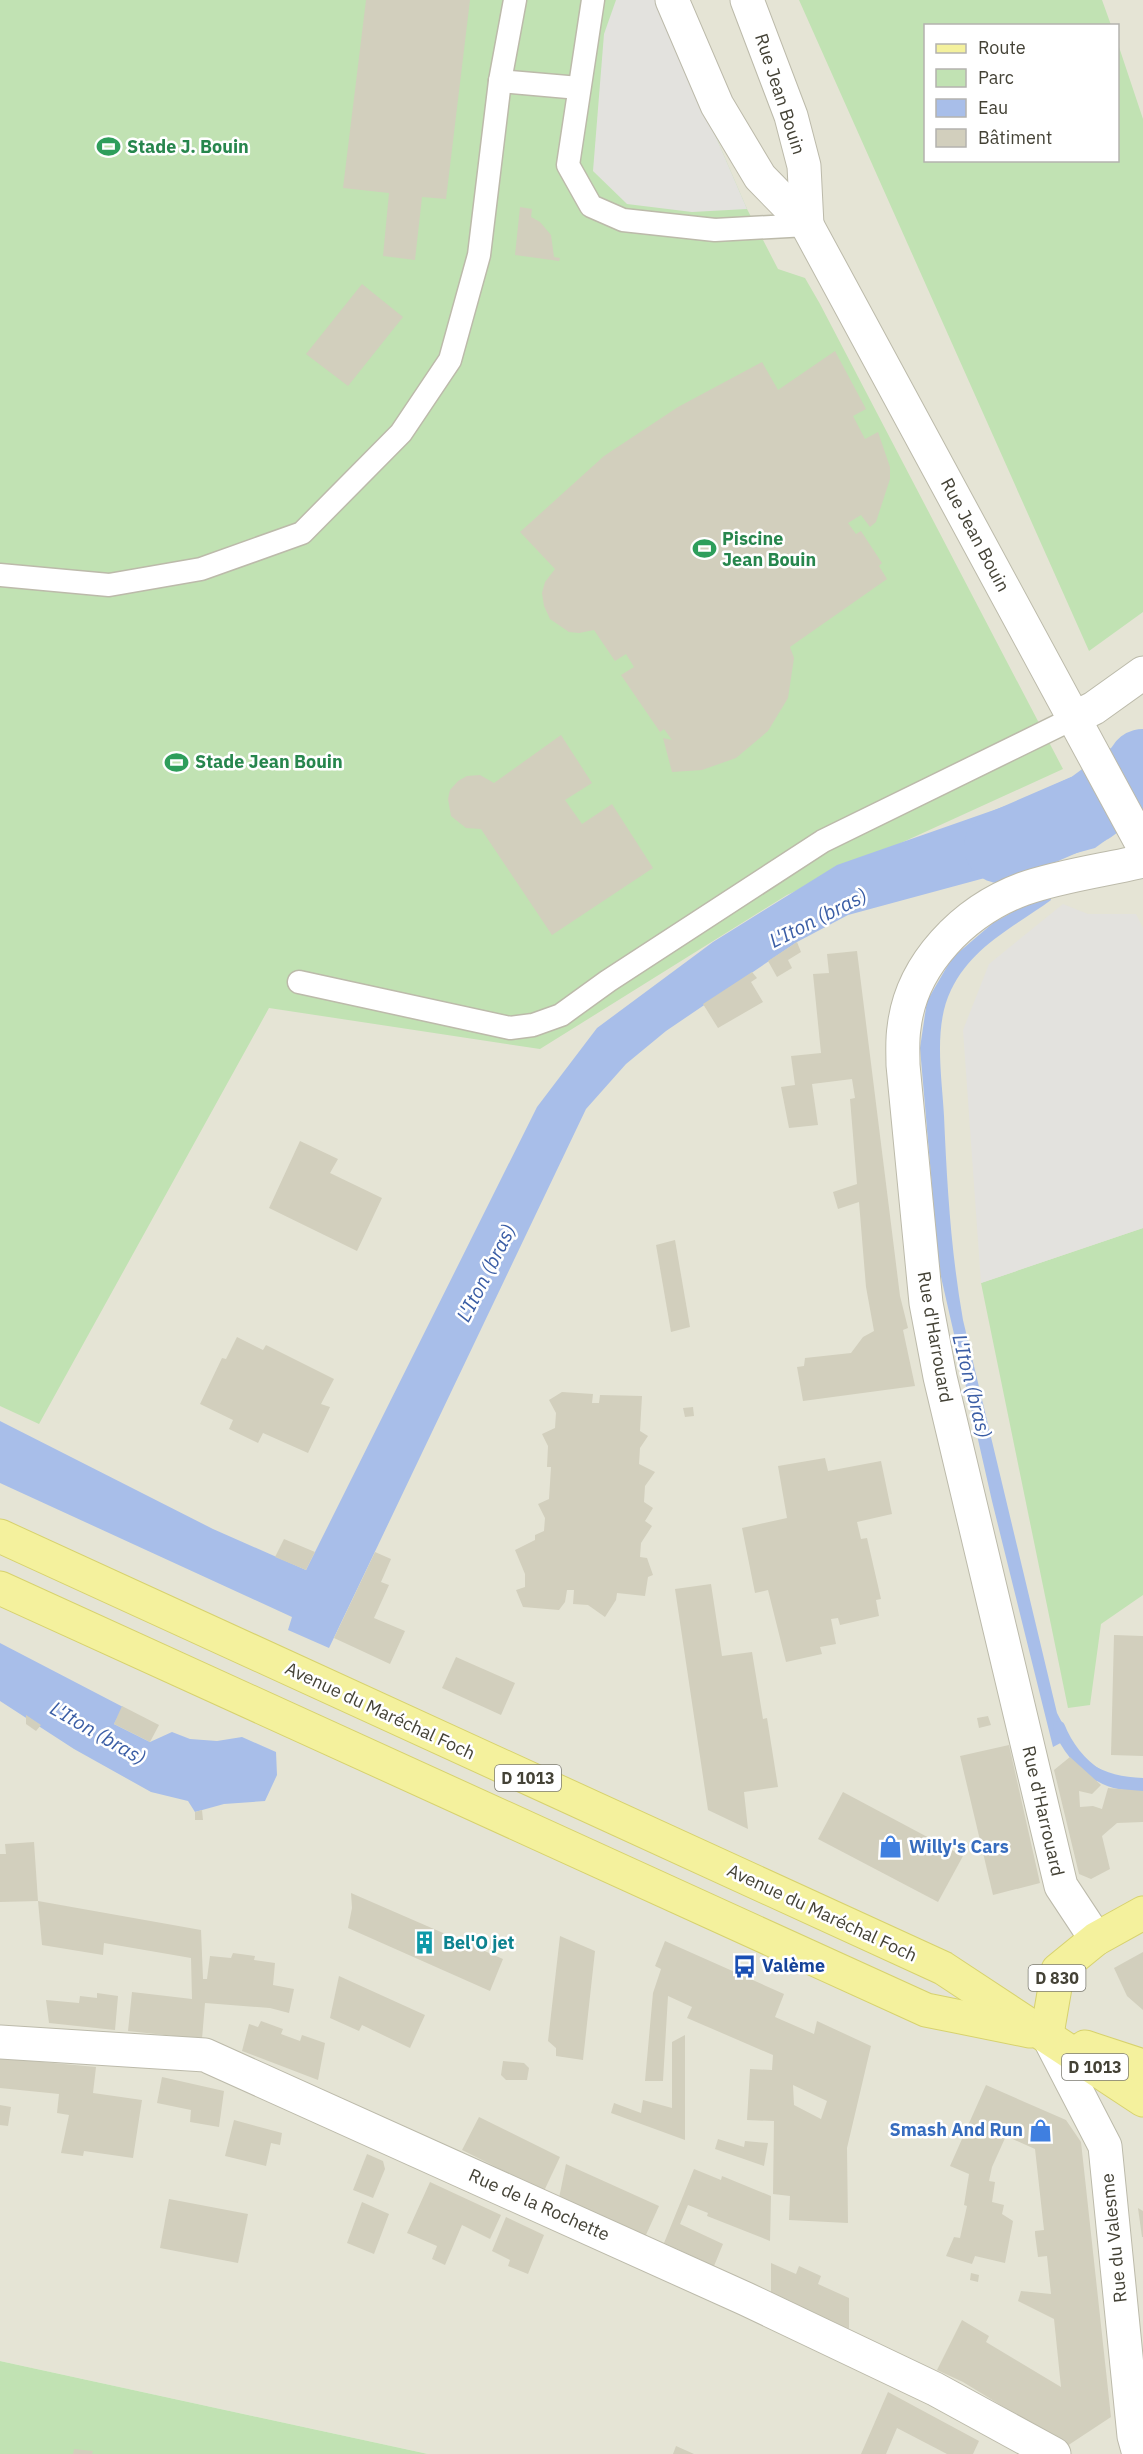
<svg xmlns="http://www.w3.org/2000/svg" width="1143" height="2454" viewBox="0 0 1143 2454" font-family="'IBM Plex Sans',sans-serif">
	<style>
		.residential { fill: #e5e4d5; fill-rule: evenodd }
		.green { fill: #c1e2b3 }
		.parking { fill: #e3e2de }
		.water { fill: #a8bee9 }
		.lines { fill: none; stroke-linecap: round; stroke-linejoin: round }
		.stream { stroke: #a8bee9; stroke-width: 12 }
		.river { stroke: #a8bee9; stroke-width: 72 }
		.building { fill: #d2cfbd; fill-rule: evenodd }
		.lane-casing { stroke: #bcbaaa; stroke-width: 25 }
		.street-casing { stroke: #bcbaaa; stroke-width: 35 }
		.primary-casing { stroke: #d7d26e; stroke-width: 35 }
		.lane { stroke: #fff; stroke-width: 22 }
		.street { stroke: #fff; stroke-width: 33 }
		.primary { stroke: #f4f19d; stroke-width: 33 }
		.labels { text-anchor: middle; stroke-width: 5; stroke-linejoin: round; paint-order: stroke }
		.shield { fill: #fff; stroke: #7c7b72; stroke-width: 1.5 }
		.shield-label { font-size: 16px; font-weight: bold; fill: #444236 }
		.street-label { font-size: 18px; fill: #444236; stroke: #fff }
		.leisure-label { font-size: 18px; font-weight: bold; fill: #27864d; stroke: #fff; text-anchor: start }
		.shop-label { font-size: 18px; font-weight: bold; fill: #366cbe; stroke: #fff; text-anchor: start }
		.culture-label { font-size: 18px; font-weight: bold; fill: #0d838f; stroke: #fff; text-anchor: start }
		.transit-label { font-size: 18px; font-weight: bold; fill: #164399; stroke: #fff; text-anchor: start }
		.water-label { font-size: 20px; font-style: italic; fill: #3a5da5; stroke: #fff }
	</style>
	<rect width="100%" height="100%" fill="#f1f1e6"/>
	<path class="residential" d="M0,0H1143V2454H428L0,2361ZM926,26H1118V160H926Z"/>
	<g class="green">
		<path d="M0,0H657L747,209L778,269L805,278L820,304L1063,769L787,895L540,1049L269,1008L39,1424L0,1406Z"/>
		<path d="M799,0H1102L1111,25L926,26V160H1118V44L1143,119V612L1089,651Z"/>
		<path d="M1143,1228V1595L1101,1624L1090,1705L1068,1708L981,1283Z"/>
		<path d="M0,2361L428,2454H0Z"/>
	</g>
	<g class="parking">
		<path d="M616,0H657L747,209L692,212L627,204L593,171L604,34Z"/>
		<path d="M1063,904L1088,914H1136L1143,928V1228L981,1283L963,1030L989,964Z"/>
	</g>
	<g class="water">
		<path d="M1143,729V779L1124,743Z"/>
		<path d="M1074,776L1106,840L1095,848L848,915L797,942L666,1031L626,1064L586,1109L329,1648L288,1630L292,1617L0,1483V1421L213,1529L306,1570L537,1107L597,1028L713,942L837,865L1014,803Z"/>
		<path d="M1050,896L1051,900C1014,927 972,946 951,990C933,1027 942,1077 944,1116C947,1185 951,1252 963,1320L1057,1713L1070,1738L1053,1747L992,1501L939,1268L920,1048L927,1001L952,958L993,923L1036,899Z"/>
		<path d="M0,1643L123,1707L114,1724L150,1742L172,1732L190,1739L217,1741L242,1737L276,1752L277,1775L265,1801L224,1804L195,1812L188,1801L151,1792L74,1749L0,1701Z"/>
		<path d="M1089,1763C1107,1774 1122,1777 1143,1778V1791C1119,1792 1099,1786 1083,1770Z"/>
	</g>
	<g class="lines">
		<path class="stream" d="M1059,1727C1066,1745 1080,1764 1098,1775"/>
		<path class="river" d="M1000,847L1090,808L1139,772L1143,765"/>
	</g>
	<g class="building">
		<path d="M366,0H470L446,199L422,197L415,260L383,256L389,193L343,188Z"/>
		<path d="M520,207L532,209L531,217L540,222L551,235L554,257L560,258L559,261L515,255Z"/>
		<path d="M362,284L403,317L348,386L306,354Z"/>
		<path d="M835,351L866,409L853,416L865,439L878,432L890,467V479L876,522L870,527L861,515L848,523L856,534L861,531L882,563L879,566L887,579L790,647L794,658L788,698L768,731L736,758L702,770L672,772L663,738L672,740L664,729L660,732L621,675L634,667L626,654L615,661L594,630L579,633L569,632L550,619L544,606L542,593L545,582L555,569L520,532L604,456L678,407L762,362L778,390Z"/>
		<path d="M561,735L592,783L565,800L582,824L612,804L653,868L552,935L481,829L466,828L451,816L448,799L450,790L458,781L467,776L480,775L494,783Z"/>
		<path d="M797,942L801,952L788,960L792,968L777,977L768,961Z"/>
		<path d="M857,951L900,1296L908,1328L903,1330L915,1386L803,1401L797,1367L804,1366L805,1358L851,1353L863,1337L874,1331L866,1287L859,1202L838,1209L833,1192L857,1184L850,1099L855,1098L852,1079L812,1084L818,1125L789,1128L781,1087L795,1085L791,1056L821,1053L813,974L829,973L827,954Z"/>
		<path d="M752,972L757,978L751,982L763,1002L718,1028L703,1004Z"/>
		<path d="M300,1141L338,1159L330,1173L382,1198L357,1251L269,1208Z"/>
		<path d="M675,1240L690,1327L671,1332L656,1245Z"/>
		<path d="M237,1337L263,1350L266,1345L334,1379L321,1404L330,1407L308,1453L263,1433L258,1443L229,1429L233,1420L200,1404L222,1358L226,1359Z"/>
		<path d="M562,1392L593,1394L592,1403H599L600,1395L642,1396L640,1431L648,1436L640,1448L639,1464L655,1472L645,1486L644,1502L653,1508L645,1521L652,1526L641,1543L640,1557L647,1558L653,1575L648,1577L645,1596L617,1593L616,1600L605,1617L588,1605L573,1604L574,1590H567L565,1602L559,1610L523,1607L516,1590L525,1587V1574L515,1550L535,1540V1535L544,1531L545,1518L538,1504L549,1499L551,1467H547L548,1446L542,1434L555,1428L556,1413L549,1400Z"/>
		<path d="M693,1407L694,1416L685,1417L683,1408Z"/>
		<path d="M825,1458L828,1471L881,1461L892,1514L857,1522L861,1539L867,1538L881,1599L876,1600L879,1616L840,1625L838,1618L831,1619L836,1644L820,1647L822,1654L786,1662L768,1590L755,1593L742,1528L787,1518L778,1466Z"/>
		<path d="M284,1539L315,1552L306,1570L275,1557Z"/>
		<path d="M375,1552L391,1559L381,1582L389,1585L374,1618L405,1631L390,1664L334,1638Z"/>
		<path d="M711,1584L722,1656L752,1652L763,1719L767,1718L778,1787L744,1792L748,1829L708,1810L675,1589Z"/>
		<path d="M1114,1635L1143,1636V1756L1111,1755Z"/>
		<path d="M456,1657L515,1683L501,1715L442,1688Z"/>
		<path d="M122,1706L159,1725L150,1742L114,1724Z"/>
		<path d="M26,1715L41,1725L36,1731L26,1724Z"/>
		<path d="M988,1716L991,1725L979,1728L977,1718Z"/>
		<path d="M1009,1745L1040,1883L993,1895L960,1756Z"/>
		<path d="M1070,1757L1101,1785L1092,1794L1079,1791L1080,1807L1093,1806L1102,1809L1108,1788L1143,1791V1822L1117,1823L1102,1836L1110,1869L1091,1879L1079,1874L1054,1770Z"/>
		<path d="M843,1792L963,1856L938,1902L818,1839Z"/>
		<path d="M202,1810L203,1820H195V1812Z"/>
		<path d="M34,1842L38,1901L0,1902V1854H6L5,1844Z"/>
		<path d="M351,1893L503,1959L490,1991L348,1928L352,1908Z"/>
		<path d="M38,1901L201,1930L203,1979H207L210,1956L231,1958L233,1953L255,1956L254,1960L275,1963L273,1985L294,1989L289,2013L270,2008L205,2003L202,2039L128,2031L132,1992L192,1999L191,1958L104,1943L103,1955L42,1945Z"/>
		<path d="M560,1936L595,1951L583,2060L556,2056V2048L548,2041Z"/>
		<path d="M665,1941L784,1994L775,2017L814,2034L817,2021L871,2046L847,2148L848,2223L789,2220L790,2196L773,2194L774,2121L747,2120L750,2069L772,2070L773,2055L687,2018L692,2007L668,1996L663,2081H645L653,1993L661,1969L655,1966ZM793,2085L827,2101L821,2119L794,2105Z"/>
		<path d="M1143,1952V2010L1127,1996L1114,1968Z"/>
		<path d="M339,1976L425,2015L410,2048L362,2025L359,2031L330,2018Z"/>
		<path d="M97,1993L118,1996L115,2030L49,2023L46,2000L79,2003L80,1996L97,1998Z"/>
		<path d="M261,2021L283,2029L281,2034L300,2041L302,2035L325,2043L318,2080L242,2051L249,2024L258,2027Z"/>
		<path d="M685,2035V2140L611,2113L614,2103L641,2113L643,2100L672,2108V2042Z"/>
		<path d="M0,2058L96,2067L93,2093L142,2100L133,2158L84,2151L83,2156L61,2153L69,2115L57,2113L59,2094L0,2088Z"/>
		<path d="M503,2061L524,2063L529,2068L527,2080H506L501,2075Z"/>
		<path d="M162,2077L224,2091L219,2127L190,2122L191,2110L157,2103Z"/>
		<path d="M986,2085L1066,2120L1081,2142L1111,2417L1067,2446L963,2382L937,2370L962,2320L989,2336L986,2342L1061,2387L1054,2319L1018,2301L1021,2291L1051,2294L1047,2256L1038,2257L1035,2234V2231L1044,2230L1035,2149L1006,2136L992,2167L989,2181L995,2182L992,2202L1004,2205L1002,2214L1013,2221L1005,2263L975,2256L972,2264L946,2256L954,2237L960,2238L967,2206L964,2205L969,2174L950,2166Z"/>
		<path d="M0,2105L11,2107L8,2126L0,2125Z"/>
		<path d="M479,2117L560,2157L544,2191L462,2150Z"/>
		<path d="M234,2120L282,2133L280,2145L271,2143L266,2166L225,2156Z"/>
		<path d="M718,2139L744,2147L745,2141L768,2143L764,2166L715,2149Z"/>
		<path d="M367,2154L383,2161L385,2169L373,2198L353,2190Z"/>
		<path d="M566,2164L659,2206L645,2237L559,2198Z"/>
		<path d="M694,2169L721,2180L722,2176L771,2196L770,2241L707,2216L708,2213L688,2205L680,2224L723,2244L714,2266L664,2243Z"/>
		<path d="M430,2182L501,2215L490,2239L462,2225L445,2265L432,2259L437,2246L407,2233Z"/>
		<path d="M169,2199L248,2214L238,2263L160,2248Z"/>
		<path d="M362,2202L389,2214L374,2254L347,2243Z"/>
		<path d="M1138,2208L1143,2211V2237H1142Z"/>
		<path d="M506,2217L544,2235L528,2274L508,2266L510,2260L492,2251Z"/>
		<path d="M771,2263L796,2274L799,2266L821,2276L818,2284L849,2298V2329L771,2293Z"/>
		<path d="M971,2273L979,2275L978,2282L970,2280Z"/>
		<path d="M888,2392L979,2441L973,2454H947L897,2428L886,2454H861Z"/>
		<path d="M676,2446L694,2454H673Z"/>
		<path d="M74,2449L93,2451L92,2454H73Z"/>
	</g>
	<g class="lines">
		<defs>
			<g id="lane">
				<path d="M593,0L568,165L591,206L623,220L715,230L807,225"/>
				<path d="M500,81L579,88"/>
				<path d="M0,575L109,585L201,569L302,533L401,433L450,360L479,255L500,81L515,0"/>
				<path d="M299,982L510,1028L533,1025L561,1015L608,981L823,841L1074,718"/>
			</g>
			<g id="street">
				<path d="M672,0L717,105L760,177L807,225L1143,846"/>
				<path d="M747,0L791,116L804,166L807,225"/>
				<path d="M1074,718L1094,708L1143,673"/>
				<path d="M1096,1939L1061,1886L940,1377L926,1303L903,1065C903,1053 902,1040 904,1028C911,964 964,911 1023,889C1059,876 1105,870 1143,861"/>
				<path d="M1047,2034L1105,2146L1134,2436L1139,2454"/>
				<path d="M0,2042L205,2055L746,2299L935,2389L1054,2454"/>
			</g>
			<g id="primary">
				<path d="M0,1536L943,1968L1143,2100"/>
				<path d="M0,1588L926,2010L1030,2031"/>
				<path d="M1047,2034L1058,1970L1096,1939L1143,1913"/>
				<path d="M1085,2047L1143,2066"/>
			</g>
		</defs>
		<use href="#lane" class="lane-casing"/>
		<use href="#street" class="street-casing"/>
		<use href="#primary" class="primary-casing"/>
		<use href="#lane" class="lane"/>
		<use href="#street" class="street"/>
		<use href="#primary" class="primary"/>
	</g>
	<defs>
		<symbol id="stadium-bare" viewBox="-9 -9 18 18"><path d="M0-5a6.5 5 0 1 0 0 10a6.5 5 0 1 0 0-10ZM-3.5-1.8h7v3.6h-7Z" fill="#2e9e5b" stroke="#fff" stroke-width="2.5" paint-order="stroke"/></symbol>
		<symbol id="shop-bare" viewBox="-9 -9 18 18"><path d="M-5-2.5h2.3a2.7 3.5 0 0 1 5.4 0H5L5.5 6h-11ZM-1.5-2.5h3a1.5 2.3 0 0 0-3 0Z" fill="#3f7fe0" stroke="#fff" stroke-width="2.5" paint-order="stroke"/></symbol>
		<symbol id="building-bare" viewBox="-9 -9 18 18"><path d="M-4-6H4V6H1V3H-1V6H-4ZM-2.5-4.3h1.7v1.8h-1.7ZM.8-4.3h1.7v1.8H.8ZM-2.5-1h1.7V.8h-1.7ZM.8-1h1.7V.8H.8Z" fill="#0f9aa8" stroke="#fff" stroke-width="2.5" paint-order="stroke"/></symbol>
		<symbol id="bus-bare" viewBox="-9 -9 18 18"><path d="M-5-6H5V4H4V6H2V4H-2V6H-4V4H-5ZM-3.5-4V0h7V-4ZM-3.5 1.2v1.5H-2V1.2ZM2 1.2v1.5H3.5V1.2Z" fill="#1a4fb4" stroke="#fff" stroke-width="2.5" paint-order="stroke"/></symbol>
	</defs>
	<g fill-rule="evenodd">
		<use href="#stadium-bare" x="92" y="130" width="33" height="33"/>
		<use href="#stadium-bare" x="688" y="532" width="33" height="33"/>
		<use href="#stadium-bare" x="160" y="746" width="33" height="33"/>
		<use href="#shop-bare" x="874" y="1830" width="33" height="33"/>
		<use href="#building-bare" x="408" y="1926" width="33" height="33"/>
		<use href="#bus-bare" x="728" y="1950" width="33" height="33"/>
		<use href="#shop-bare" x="1024" y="2114" width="33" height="33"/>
	</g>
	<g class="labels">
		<g class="shield">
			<rect x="495" y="1765" width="66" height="26" rx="4.5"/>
			<rect x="1028.5" y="1965" width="57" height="26" rx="4.5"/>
			<rect x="1062" y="2054" width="66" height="26" rx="4.5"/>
		</g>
		<g class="shield-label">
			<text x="528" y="1784">D 1013</text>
			<text x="1057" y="1984">D 830</text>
			<text x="1095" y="2073">D 1013</text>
		</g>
		<g class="street-label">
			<text transform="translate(780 94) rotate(72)" y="6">Rue Jean Bouin</text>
			<text transform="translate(975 535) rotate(62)" y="6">Rue Jean Bouin</text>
			<text transform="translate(935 1337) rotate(80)" y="6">Rue d'Harrouard</text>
			<text transform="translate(380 1711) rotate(25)" y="6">Avenue du Maréchal Foch</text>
			<text transform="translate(1043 1811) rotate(77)" y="6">Rue d'Harrouard</text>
			<text transform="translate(822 1913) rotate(25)" y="6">Avenue du Maréchal Foch</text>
			<text transform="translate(539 2205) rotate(24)" y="6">Rue de la Rochette</text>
			<text transform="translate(1114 2238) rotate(-96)" y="6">Rue du Valesme</text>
		</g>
		<g class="leisure-label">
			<text x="127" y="153">Stade J. Bouin</text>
			<text x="722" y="545">Piscine<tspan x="722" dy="21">Jean Bouin</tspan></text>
			<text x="195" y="768">Stade Jean Bouin</text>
		</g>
		<g class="shop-label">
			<text x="909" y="1853">Willy's Cars</text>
			<text x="1023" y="2136" text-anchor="end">Smash And Run</text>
		</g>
		<g class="culture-label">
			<text x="443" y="1949">Bel'O jet</text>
		</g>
		<g class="transit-label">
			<text x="762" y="1972">Valème</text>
		</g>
		<g class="water-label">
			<text transform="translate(818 918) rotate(-27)" y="7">L'Iton (bras)</text>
			<text transform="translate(486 1273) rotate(-63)" y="7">L'Iton (bras)</text>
			<text transform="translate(972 1386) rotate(76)" y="7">L'Iton (bras)</text>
			<text transform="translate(98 1733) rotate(30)" y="7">L'Iton (bras)</text>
		</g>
	</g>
	<rect x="924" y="24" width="195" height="138" fill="#ffffff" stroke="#b4b3af" stroke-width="1.5"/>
	<rect x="936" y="44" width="30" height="9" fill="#f4f19d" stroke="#b4b3af" stroke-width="1.5"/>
	<text x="978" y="54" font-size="18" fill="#444236">Route</text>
	<rect x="936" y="69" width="30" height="18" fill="#c1e2b3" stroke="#b4b3af" stroke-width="1.5"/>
	<text x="978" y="84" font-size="18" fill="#444236">Parc</text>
	<rect x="936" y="99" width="30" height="18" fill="#a8bee9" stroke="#b4b3af" stroke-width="1.5"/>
	<text x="978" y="114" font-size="18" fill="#444236">Eau</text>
	<rect x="936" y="129" width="30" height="18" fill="#d2cfbd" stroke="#b4b3af" stroke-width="1.5"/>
	<text x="978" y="144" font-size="18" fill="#444236">Bâtiment</text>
</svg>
